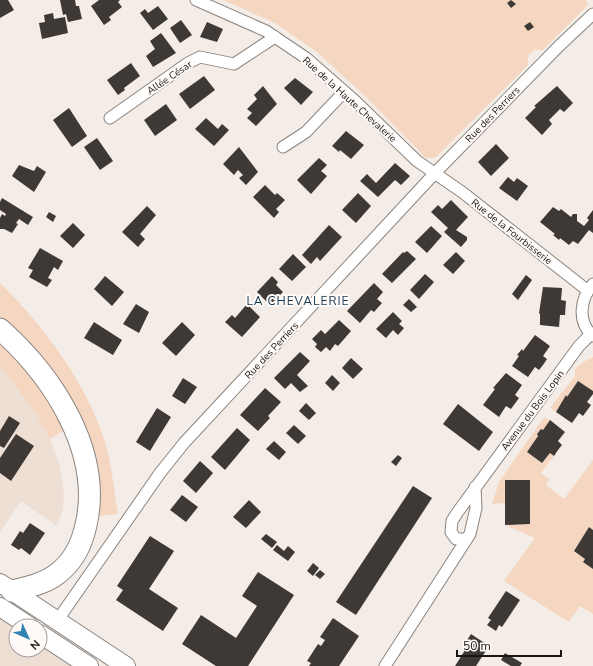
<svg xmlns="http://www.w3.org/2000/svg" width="593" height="666" viewBox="0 0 593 666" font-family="'Nunito Sans',sans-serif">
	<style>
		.built { fill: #eedfd5 }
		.green { fill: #f5d7c1 }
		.building { fill: #3f3935 }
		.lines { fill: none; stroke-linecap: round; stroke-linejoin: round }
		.street-casing { stroke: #8b847f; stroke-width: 13 }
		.primary-casing { stroke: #8b847f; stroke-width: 20 }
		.highway-casing { stroke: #8b847f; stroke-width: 23 }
		.street { stroke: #fff; stroke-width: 11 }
		.primary { stroke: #fff; stroke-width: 18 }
		.highway { stroke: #fff; stroke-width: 21 }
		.labels { text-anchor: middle; stroke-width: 4; stroke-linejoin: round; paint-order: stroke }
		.street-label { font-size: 10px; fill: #191614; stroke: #fffaf7 }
		.quarter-label { font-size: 12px; letter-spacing: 1px; fill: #0f374f; stroke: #fffaf7 }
	</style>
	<rect width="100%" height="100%" fill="#f4ece6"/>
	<g class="built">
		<path d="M0,366L34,411L50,439L60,466L64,494L63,509L57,526L21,501L0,532Z"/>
		<path d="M0,607L16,626V650H40V634L90,666H0Z"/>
	</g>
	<g class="green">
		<path d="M223,0H586L588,5L542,51L535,49L528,56V65L435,158H426L367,98L317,52L275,23Z"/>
		<path d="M0,283C44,326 88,385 106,445C112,467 114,492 118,514L88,517L72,425L50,439L34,411L0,366Z"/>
		<path d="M593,357V391L578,381L567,397L565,396L562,401L563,402L556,412L550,408L575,376V369L583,362Z"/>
		<path d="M544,417L550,420L543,430L541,429L537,434L538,436L527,452L542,463L550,453L554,456L541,473L549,479L546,485L564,499L593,460V530L589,527L574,551L585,559L583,562L593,569V614L580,606L569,622L504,581L535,538L505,525L530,524L529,480H505V503L492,504L499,482Z"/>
	</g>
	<g class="building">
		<path d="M0,0H8L14,10L0,18Z"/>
		<path d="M60,0H75L76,6H79L82,19L68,22L66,14L63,15Z"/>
		<path d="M99,0H120L118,2L122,7L109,17L111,20L104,25L91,6Z"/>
		<path d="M511,0L516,4L511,8L507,3Z"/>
		<path d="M158,6L168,19L153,30L140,13L145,9L148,13Z"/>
		<path d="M53,13L54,19L65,17L68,33L42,39L39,23L45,22L44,15Z"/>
		<path d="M181,20L192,35L180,43L170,28Z"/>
		<path d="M207,22L223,29L217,42L200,37Z"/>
		<path d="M530,22L534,27L528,31L524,26Z"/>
		<path d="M161,33L176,53L153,67L146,56L155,49L150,41Z"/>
		<path d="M131,63L140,76L124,88L125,90L118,95L107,80Z"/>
		<path d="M204,76L215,90L190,109L179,94Z"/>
		<path d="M295,78L313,92L301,105L284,88Z"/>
		<path d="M263,86L277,104L256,126L247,118L252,113L247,109L257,99L254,95Z"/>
		<path d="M557,86L573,103L564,112L560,109L549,120L552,124L542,135L525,118L536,107L534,106Z"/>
		<path d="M166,104L177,120L155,136L144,120Z"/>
		<path d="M69,108L87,136L72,147L53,120Z"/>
		<path d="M206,118L218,129L222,124L229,130L214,146L195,129Z"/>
		<path d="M346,131L364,145L351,159L340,150L339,152L332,146Z"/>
		<path d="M97,138L113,161L100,170L84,147Z"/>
		<path d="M496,144L509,158L491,176L478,162Z"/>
		<path d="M239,147L258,172L246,185L239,178L243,175L238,170L234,175L223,164Z"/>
		<path d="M319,158L327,165L321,171L327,176L311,194L297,180Z"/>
		<path d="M395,163L410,176L401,185L395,180L378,197L360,181L367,174L376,183Z"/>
		<path d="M19,165L34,171L37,166L46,172L34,192L12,176Z"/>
		<path d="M508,177L514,182L517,178L528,186L517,201L499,188Z"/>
		<path d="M265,185L275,195L277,193L285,200L276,209L279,212L274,218L253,197Z"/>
		<path d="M358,193L371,206L356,223L342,210Z"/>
		<path d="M2,198L33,217L28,225L19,219L16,223L18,224L12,233L4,229H0V218L2,214L5,216L6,214L0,210V202Z"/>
		<path d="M451,200L468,217L456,230L467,237V240L461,247L444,232L448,228L431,212L438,205L442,209Z"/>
		<path d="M147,206L156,215L140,234L145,239L138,247L122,232Z"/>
		<path d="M553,207L559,211L561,209L571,217L573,214H577V221L584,226L589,220L587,218L593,210V233L589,230L578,244L573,241L569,245L560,238L559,240L553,235L555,234L540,222Z"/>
		<path d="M49,212L56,216L53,222L46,217Z"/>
		<path d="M73,223L85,235L73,248L60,236Z"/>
		<path d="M329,225L342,237L320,261L317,257L311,264L302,255Z"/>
		<path d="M431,226L442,236L427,253L415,242Z"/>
		<path d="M40,248L63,261L58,270L54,267L48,278L52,280L47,287L29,277L33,270L28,268Z"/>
		<path d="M407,251L416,259L392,283L382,274L403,252L404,253Z"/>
		<path d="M456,252L465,261L453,274L443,265Z"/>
		<path d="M293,254L306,267L292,281L279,269Z"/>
		<path d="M425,274L434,282L419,299L410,290Z"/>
		<path d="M526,275L532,280L518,300L512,294Z"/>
		<path d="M105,276L124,292L112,306L94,289Z"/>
		<path d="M272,276L278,282L276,285L283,292L270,305L257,292Z"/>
		<path d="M374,283L383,292L377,299L382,303L374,312L371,310L360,323L347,311Z"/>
		<path d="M543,287L562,288L561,300L566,301L565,315H560L559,327L540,325V314L539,313Z"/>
		<path d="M409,299L417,307L411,312L403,305Z"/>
		<path d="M136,304L149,312L139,333L123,324Z"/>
		<path d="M247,304L260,317L242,337L225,322L232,315L235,318Z"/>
		<path d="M393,312L402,321L399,324L404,328L398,335L393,330L386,338L376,329Z"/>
		<path d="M339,320L351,331L338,346L335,344L330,351L326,347L321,352L315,347L317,344L312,339L321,330L325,334Z"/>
		<path d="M94,322L122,340L113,355L84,338Z"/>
		<path d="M182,322L195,335L176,356L162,343Z"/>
		<path d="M535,335L550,346L543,356L547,359L543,365L539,370L535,367L528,377L512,366L519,356L517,355L522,349L523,351Z"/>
		<path d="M300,352L310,361L297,375L308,386L300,392L291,383L285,389L274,378Z"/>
		<path d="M351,358L363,369L353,379L342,368Z"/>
		<path d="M506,373L522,385L515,395L519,398L511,409L506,406L499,417L483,405L495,389L493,388Z"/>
		<path d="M332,375L340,383L333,391L325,383Z"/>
		<path d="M183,378L197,387L185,404L172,396Z"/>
		<path d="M578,381L593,391V394L587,402L591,405L583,416L579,413L572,423L556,412L566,395L567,397Z"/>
		<path d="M265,388L281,402L268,416L270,418L258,431L240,415Z"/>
		<path d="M306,403L316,413L309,420L299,411Z"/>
		<path d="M458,404L493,432L479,451L443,424Z"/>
		<path d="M157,408L171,417L150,451L136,442Z"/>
		<path d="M9,416L20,423L4,448L0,446V431Z"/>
		<path d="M550,420L565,432L558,441L562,445L558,450L554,456L550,453L542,463L527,452L538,436L537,434L541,429L543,430Z"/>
		<path d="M294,425L306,436L298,444L286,433Z"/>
		<path d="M237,428L250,440L225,470L211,457Z"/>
		<path d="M16,434L34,446L11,481L0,473V458Z"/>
		<path d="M274,441L286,452L279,460L266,449Z"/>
		<path d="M398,455L402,458L396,466L391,462Z"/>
		<path d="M200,461L213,473L196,493L183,481Z"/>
		<path d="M505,480H530V524L505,525Z"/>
		<path d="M413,486L432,498L356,615L336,602Z"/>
		<path d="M182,495L198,507L186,522L170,510Z"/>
		<path d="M249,500L261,512L246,528L233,517Z"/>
		<path d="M30,523L45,533L30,555L21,548L19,550L11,545L20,531L23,533Z"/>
		<path d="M589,527L593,530V569L583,562L585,559L574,551Z"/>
		<path d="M266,534L277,542L272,548L261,539Z"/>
		<path d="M150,536L174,551L149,589L178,608L163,631L116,600L123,590L117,586Z"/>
		<path d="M277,545L284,551L288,546L295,552L288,561L273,550Z"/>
		<path d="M313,563L319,568L313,576L307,571Z"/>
		<path d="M320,570L325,574L320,579L315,575Z"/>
		<path d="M258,572L294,595L248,666H216L182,644L201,615L236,638L257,606L242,596Z"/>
		<path d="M506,591L520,600L502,627L499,625L496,631L487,625L491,620L488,618Z"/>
		<path d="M333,618L359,636L339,666H309L311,663L307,661L318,644L321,646L325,640L320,637Z"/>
		<path d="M471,634L489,646L476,666H455L467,647L464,645Z"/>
		<path d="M505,653L522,663L520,666H511L501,660Z"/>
	</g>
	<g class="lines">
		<defs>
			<g id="street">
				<path d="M196,0L266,31L306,58L355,101L417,161L462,192L587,290"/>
				<path d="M110,118L188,63L200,57L234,64L275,37"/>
				<path d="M283,147L306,132L344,92"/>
				<path d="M593,284C580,299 577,322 593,336"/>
				<path d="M466,539H456L451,532L452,521L457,513L579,346L591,334"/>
				<path d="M57,621L160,473L184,443L435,173L559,46L593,14"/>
				<path d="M385,666L470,534L476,508L475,487"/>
			</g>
			<g id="primary">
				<path d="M0,583L126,666"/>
				<path d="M0,607L29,626"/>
				<path d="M40,634L89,666"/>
			</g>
			<path id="highway" d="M0,329C53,376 103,452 86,525C82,544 73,562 57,574C44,584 28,587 12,591"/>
		</defs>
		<use href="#street" class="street-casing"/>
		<use href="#primary" class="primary-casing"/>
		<use href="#highway" class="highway-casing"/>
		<use href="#street" class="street"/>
		<use href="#primary" class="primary"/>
		<use href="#highway" class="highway"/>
	</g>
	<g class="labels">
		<g class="street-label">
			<text transform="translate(169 77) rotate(-34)" y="4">Allée César</text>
			<text transform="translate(350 99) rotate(42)" y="4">Rue de la Haute Chevalerie</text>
			<text transform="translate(492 114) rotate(-46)" y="4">Rue des Perriers</text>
			<text transform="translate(512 231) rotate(38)" y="4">Rue de la Fourbisserie</text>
			<text transform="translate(271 350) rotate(-47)" y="4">Rue des Perriers</text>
			<text transform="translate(532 410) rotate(-53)" y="4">Avenue du Bois Lopin</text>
		</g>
		<g class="quarter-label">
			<text x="298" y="305">LA CHEVALERIE</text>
		</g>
	</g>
	<g transform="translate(28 638) rotate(135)"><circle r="19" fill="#fffaf7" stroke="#a39f9c"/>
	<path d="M0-3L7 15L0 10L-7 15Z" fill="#3083b3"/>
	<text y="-6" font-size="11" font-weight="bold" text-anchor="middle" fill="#191614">N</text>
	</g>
	<path d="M457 650v6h104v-6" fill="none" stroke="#191614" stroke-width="2"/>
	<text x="463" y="650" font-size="12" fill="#191614" stroke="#fffaf7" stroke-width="3" paint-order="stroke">50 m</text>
</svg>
